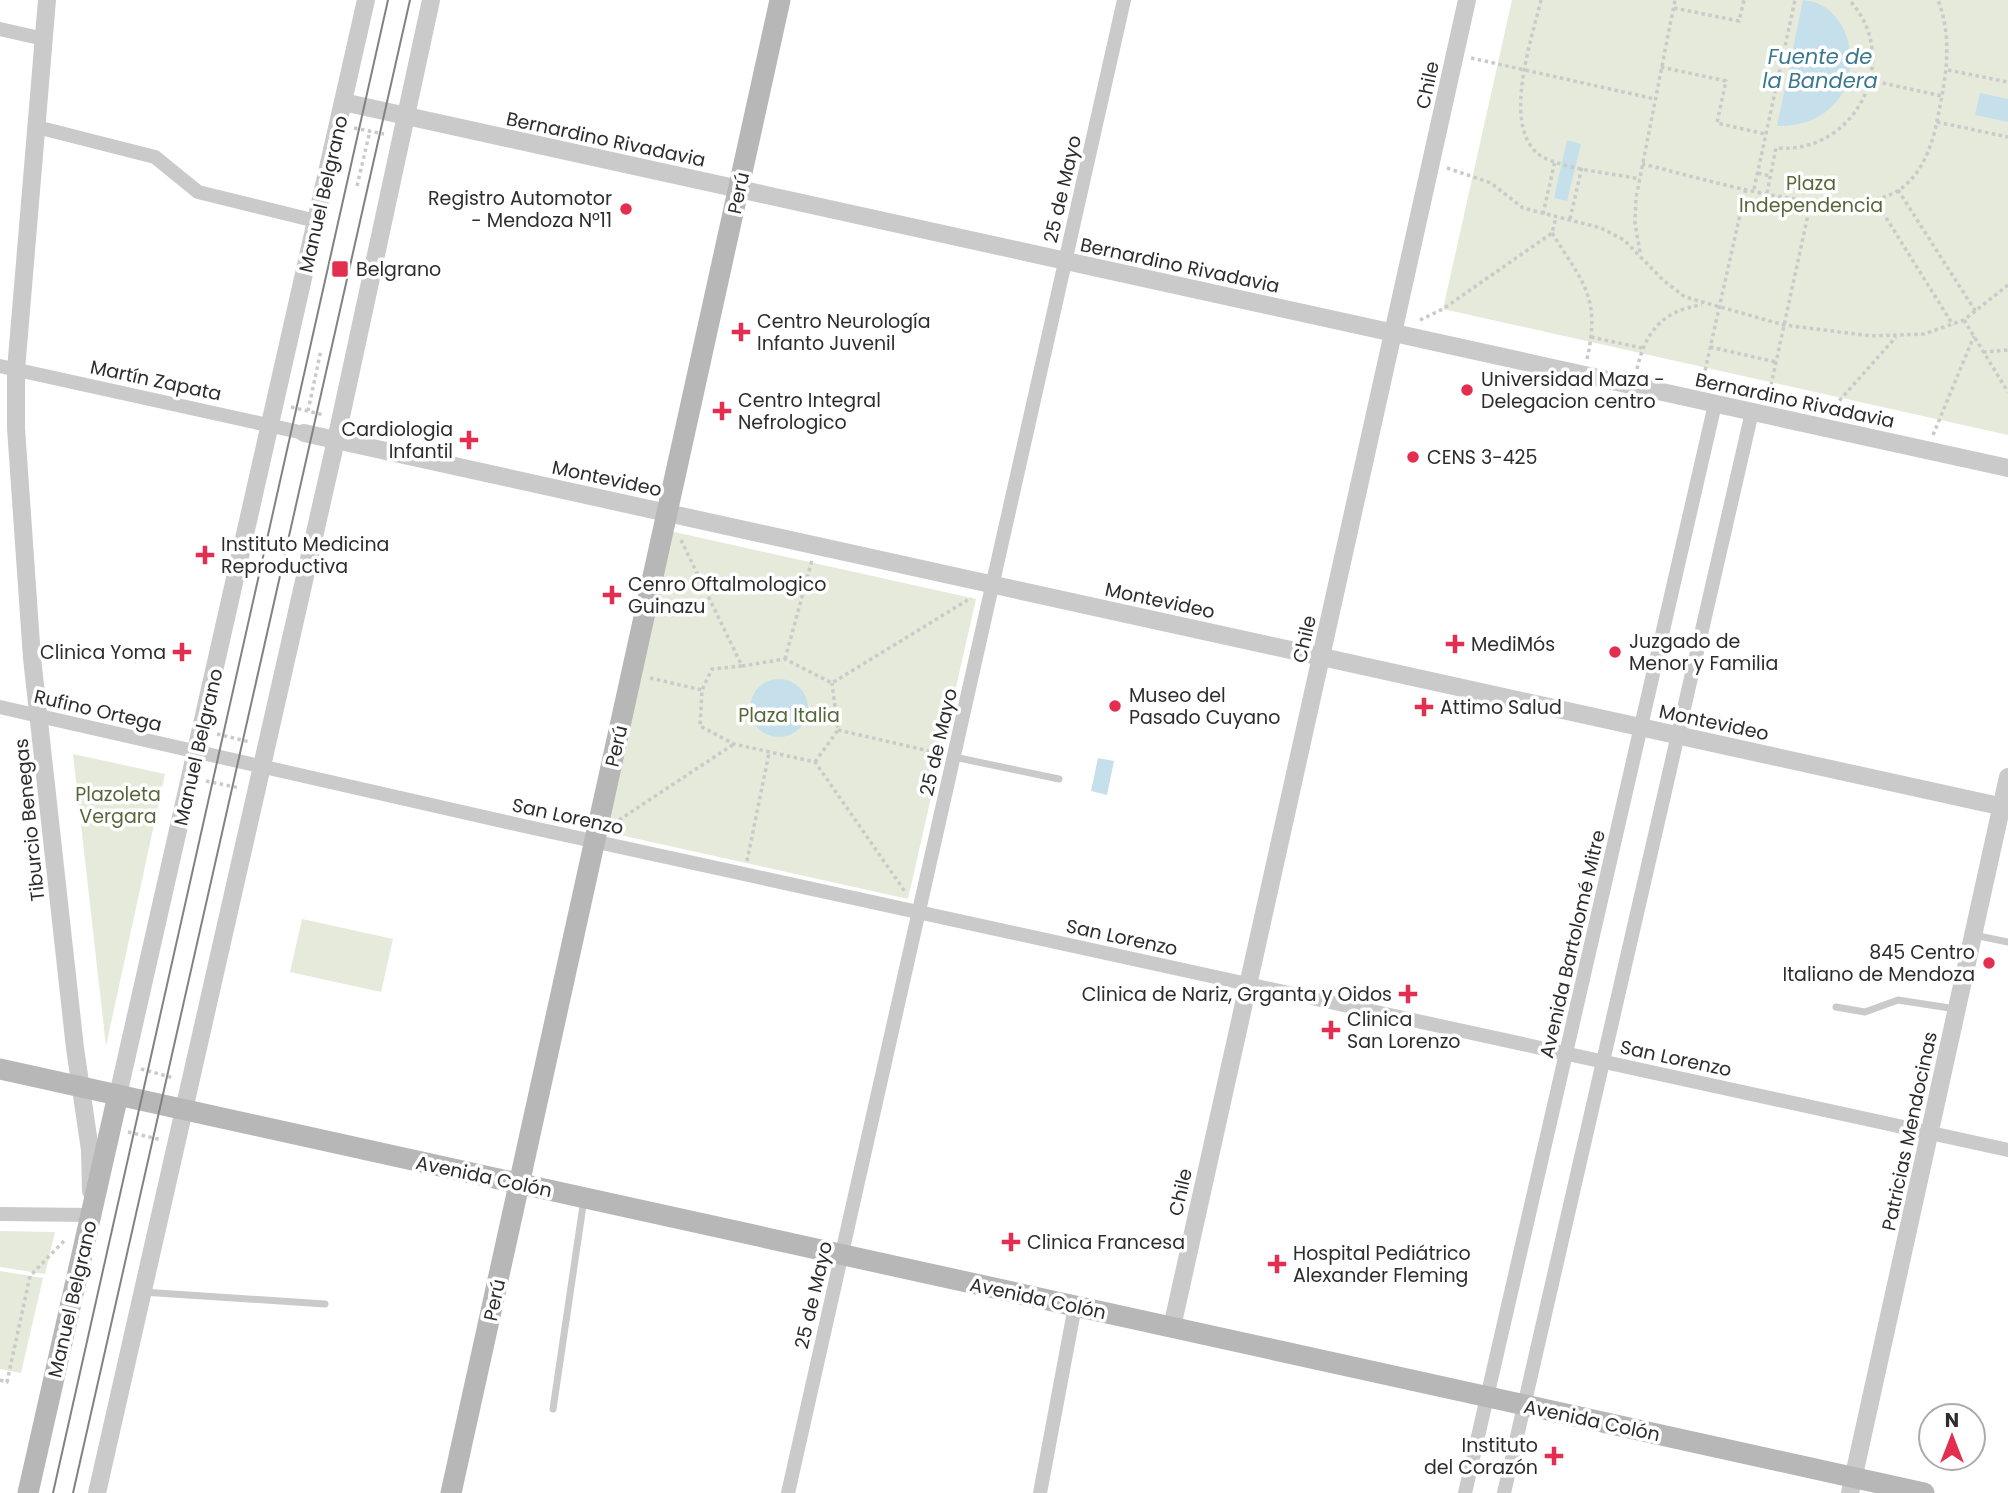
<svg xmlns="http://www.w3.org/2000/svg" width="2008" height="1493" viewBox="0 0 2008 1493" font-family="Poppins,sans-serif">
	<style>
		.green { fill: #e5eada }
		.water { fill: #c5e0eb }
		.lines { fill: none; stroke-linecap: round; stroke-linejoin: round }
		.path { stroke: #cacaca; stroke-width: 3.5; stroke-dasharray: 3.5 3.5; stroke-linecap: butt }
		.service { stroke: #cacaca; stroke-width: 7 }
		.minor { stroke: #cacaca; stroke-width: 14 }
		.tertiary { stroke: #cacaca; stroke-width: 18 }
		.secondary { stroke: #b7b7b7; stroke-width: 21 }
		.tram { stroke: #828282; stroke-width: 2 }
		.poi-dot { fill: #e42e50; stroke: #fff; stroke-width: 2.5 }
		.labels { text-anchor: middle; stroke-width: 7; stroke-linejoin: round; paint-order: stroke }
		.street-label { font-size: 19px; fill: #2d2d2d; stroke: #fff }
		.park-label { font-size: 19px; fill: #55683a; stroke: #fff }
		.poi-label { font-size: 19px; fill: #2d2d2d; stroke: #fff; text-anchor: start }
		.water-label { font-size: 21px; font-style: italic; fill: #3b778e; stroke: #fff }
	</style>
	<rect width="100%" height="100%" fill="#fff"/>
	<g class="green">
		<path d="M1512,0H2008V435L1443,309Z"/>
		<path d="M670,531L976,599L908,899L602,831Z"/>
		<path d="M73,754L165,774L106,1046Z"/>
		<path d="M302,919L393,939L381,992L290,972Z"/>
		<path d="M0,1231L55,1232L45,1274L0,1267Z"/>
		<path d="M0,1271L43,1278L21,1373L0,1369Z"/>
	</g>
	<g class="water">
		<path d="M1803,0C1865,4 1876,126 1777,126Z"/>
		<path d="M1980,93L2008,99V122L1975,115Z"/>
		<path d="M1567,140L1581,144L1567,201L1554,198Z"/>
		<circle cx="779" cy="708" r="29"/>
		<path d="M1098,758L1114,761L1107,795L1091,791Z"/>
	</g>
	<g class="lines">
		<g class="path">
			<path d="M1541,0C1532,39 1496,140 1549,160C1577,171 1611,173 1640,179"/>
			<path d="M1674,8L1739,21L1744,0"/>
			<path d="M1471,58L1655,99"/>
			<path d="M1661,67L1726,81L1717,123L1765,134"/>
			<path d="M1948,70L2008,82"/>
			<path d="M1869,80L1942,96"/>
			<path d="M1937,122L2008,137"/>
			<path d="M354,128L384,134"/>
			<path d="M1642,164C1704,178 1845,225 1899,190C1923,174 1933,143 1938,116C1946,77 1953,39 1938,0"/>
			<path d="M1447,168L1491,183L1523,208L1601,228L1624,240L1663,280L1685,297L1784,325L1872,336L1924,334L1964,320L2008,285"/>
			<path d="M1758,173L1770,176"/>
			<path d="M357,186L370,131"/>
			<path d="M1754,189L1795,0"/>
			<path d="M1898,190L1976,312"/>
			<path d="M1767,193L1776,148C1856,155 1904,58 1849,0"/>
			<path d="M1875,200L1953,325"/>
			<path d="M1543,214L1555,161"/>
			<path d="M1570,219L1582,167"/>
			<path d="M1552,233C1583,283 1601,297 1587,359"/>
			<path d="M1640,252L1635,223L1636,198L1675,0"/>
			<path d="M1420,320L1443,309L1552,233L1556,217"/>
			<path d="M1964,320L2008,392"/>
			<path d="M1591,337L1642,348"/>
			<path d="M1710,347L1776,362"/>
			<path d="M1983,352L2008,350"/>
			<path d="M1637,369C1645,332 1663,310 1702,305"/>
			<path d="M1702,384L1746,188"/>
			<path d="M1768,399L1811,201"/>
			<path d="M291,407L324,415"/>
			<path d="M308,411L321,350"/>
			<path d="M1830,411L1896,337"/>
			<path d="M1933,435L1974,336"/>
			<path d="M681,540L742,666L785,659L832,683L971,598"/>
			<path d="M785,659L812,560"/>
			<path d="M742,666L712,669L702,690L700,726L734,744L815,762L906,893"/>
			<path d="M650,678L702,690"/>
			<path d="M838,730L938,753"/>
			<path d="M217,734L250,742"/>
			<path d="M815,762L838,730L832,683"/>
			<path d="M206,781L240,788"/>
			<path d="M619,820L734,744"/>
			<path d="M747,861L769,753"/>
			<path d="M141,1069L174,1078"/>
			<path d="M128,1132L162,1140"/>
			<path d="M0,1380L7,1382L30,1276L64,1241"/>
		</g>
		<g class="service">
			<path d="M954,757L1059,779"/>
			<path d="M1974,935L2008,942"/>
			<path d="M1836,1007L1865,1012L1898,1000L1956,1009"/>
			<path d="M142,1292L325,1304"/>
			<path d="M553,1409L584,1199"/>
		</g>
		<g class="minor">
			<path d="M0,29L44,39"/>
			<path d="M37,127L155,157L198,192L316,221"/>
			<path d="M0,366L304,433"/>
			<path d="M0,707L524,826L2008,1150"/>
			<path d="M0,1214L91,1215"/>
			<path d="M788,1493L1124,0"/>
			<path d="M1040,1493L1075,1306"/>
			<path d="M1465,1493L1715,404"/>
			<path d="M1504,1493L1752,412"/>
		</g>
		<g class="tertiary">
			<path d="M47,0L16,370V428L32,658L75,1048L90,1150L91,1191"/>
			<path d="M343,102L2008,468"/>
			<path d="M304,433L2008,808"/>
			<path d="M118,1095L366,0"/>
			<path d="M1172,1327L1467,0"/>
			<path d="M97,1493L336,440L431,0"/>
			<path d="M1850,1493L2008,777"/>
		</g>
		<g class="secondary">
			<path d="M0,1069L1924,1493"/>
			<path d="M28,1493L118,1095"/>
			<path d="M451,1493L780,0"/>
		</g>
		<g class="tram">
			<path d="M53,1493L388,0"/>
			<path d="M73,1493L410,0"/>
		</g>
	</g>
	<g class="poi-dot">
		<circle cx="626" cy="209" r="7"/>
		<rect x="331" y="260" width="18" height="18" rx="3.5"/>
		<path d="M737.5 321.5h7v7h7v7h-7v7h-7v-7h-7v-7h7z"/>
		<circle cx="1467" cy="390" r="7"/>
		<path d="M718.5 400.5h7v7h7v7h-7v7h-7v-7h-7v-7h7z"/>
		<path d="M465.5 429.5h7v7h7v7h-7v7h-7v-7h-7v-7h7z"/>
		<circle cx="1413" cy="457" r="7"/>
		<path d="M201.5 544.5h7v7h7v7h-7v7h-7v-7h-7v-7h7z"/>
		<path d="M608.5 584.5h7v7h7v7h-7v7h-7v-7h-7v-7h7z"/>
		<path d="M1451.5 633.5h7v7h7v7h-7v7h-7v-7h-7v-7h7z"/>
		<path d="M178.5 641.5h7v7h7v7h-7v7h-7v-7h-7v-7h7z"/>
		<circle cx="1615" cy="652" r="7"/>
		<circle cx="1115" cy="706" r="7"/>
		<path d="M1420.5 696.5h7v7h7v7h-7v7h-7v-7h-7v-7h7z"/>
		<circle cx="1989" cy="963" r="7"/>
		<path d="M1404.5 983.5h7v7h7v7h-7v7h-7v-7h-7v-7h7z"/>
		<path d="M1327.5 1019.5h7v7h7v7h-7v7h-7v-7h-7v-7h7z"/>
		<path d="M1007.5 1231.5h7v7h7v7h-7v7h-7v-7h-7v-7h7z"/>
		<path d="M1273.5 1253.5h7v7h7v7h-7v7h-7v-7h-7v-7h7z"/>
		<path d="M1550.5 1445.5h7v7h7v7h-7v7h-7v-7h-7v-7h7z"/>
	</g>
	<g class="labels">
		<g class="street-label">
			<text transform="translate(1427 85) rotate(-78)" y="7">Chile</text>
			<text transform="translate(606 139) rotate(12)" y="7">Bernardino Rivadavia</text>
			<text transform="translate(1062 189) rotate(-77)" y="7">25 de Mayo</text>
			<text transform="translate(738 193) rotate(-78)" y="7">Perú</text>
			<text transform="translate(323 194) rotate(-77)" y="7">Manuel Belgrano</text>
			<text transform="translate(1180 265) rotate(12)" y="7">Bernardino Rivadavia</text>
			<text transform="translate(156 380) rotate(12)" y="7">Martín Zapata</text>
			<text transform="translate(1795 400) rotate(12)" y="7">Bernardino Rivadavia</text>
			<text transform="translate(607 478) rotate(12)" y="7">Montevideo</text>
			<text transform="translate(1160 600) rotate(12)" y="7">Montevideo</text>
			<text transform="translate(1304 639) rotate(-77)" y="7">Chile</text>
			<text transform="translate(98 710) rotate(13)" y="7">Rufino Ortega</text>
			<text transform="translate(1714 722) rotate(12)" y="7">Montevideo</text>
			<text transform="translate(938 742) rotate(-77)" y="7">25 de Mayo</text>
			<text transform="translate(616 746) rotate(-77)" y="7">Perú</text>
			<text transform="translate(198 747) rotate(-77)" y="7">Manuel Belgrano</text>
			<text transform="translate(568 816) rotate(12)" y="7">San Lorenzo</text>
			<text transform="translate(29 820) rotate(-96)" y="7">Tiburcio Benegas</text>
			<text transform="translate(1122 937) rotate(12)" y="7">San Lorenzo</text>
			<text transform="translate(1572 944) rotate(-77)" y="7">Avenida Bartolomé Mitre</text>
			<text transform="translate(1676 1058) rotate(12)" y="7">San Lorenzo</text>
			<text transform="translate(1909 1131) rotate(-78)" y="7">Patricias Mendocinas</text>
			<text transform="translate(484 1176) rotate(12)" y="7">Avenida Colón</text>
			<text transform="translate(1180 1192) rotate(-77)" y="7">Chile</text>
			<text transform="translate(813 1295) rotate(-77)" y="7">25 de Mayo</text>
			<text transform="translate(1038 1298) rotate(12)" y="7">Avenida Colón</text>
			<text transform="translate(72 1299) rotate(-77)" y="7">Manuel Belgrano</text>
			<text transform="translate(494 1300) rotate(-78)" y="7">Perú</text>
			<text transform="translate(1592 1420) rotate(12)" y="7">Avenida Colón</text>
		</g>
		<g class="park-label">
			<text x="1811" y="190">Plaza<tspan x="1811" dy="22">Independencia</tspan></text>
			<text x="789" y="722">Plaza Italia</text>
			<text x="118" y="801">Plazoleta<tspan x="118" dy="22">Vergara</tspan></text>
		</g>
		<g class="poi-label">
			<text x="612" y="205" text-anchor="end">Registro Automotor<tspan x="612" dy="22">- Mendoza N°11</tspan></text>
			<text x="356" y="276">Belgrano</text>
			<text x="757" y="328">Centro Neurología<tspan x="757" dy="22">Infanto Juvenil</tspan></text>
			<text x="1481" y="386">Universidad Maza -<tspan x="1481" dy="22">Delegacion centro</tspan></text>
			<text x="738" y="407">Centro Integral<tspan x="738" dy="22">Nefrologico</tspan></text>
			<text x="453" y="436" text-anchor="end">Cardiologia<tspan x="453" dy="22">Infantil</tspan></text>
			<text x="1427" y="464">CENS 3-425</text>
			<text x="221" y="551">Instituto Medicina<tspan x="221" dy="22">Reproductiva</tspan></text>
			<text x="628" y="591">Cenro Oftalmologico<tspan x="628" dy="22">Guinazu</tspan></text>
			<text x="1629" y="648">Juzgado de<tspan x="1629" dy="22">Menor y Familia</tspan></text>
			<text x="1471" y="651">MediMós</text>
			<text x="166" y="659" text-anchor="end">Clinica Yoma</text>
			<text x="1129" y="702">Museo del<tspan x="1129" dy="22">Pasado Cuyano</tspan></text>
			<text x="1440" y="714">Attimo Salud</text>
			<text x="1975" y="959" text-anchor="end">845 Centro<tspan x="1975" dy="22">Italiano de Mendoza</tspan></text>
			<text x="1392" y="1001" text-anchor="end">Clinica de Nariz, Grganta y Oidos</text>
			<text x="1347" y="1026">Clinica<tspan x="1347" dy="22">San Lorenzo</tspan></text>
			<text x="1027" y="1249">Clinica Francesa</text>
			<text x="1293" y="1260">Hospital Pediátrico<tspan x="1293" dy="22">Alexander Fleming</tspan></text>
			<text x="1538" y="1452" text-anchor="end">Instituto<tspan x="1538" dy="22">del Corazón</tspan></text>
		</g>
		<g class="water-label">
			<text x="1820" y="64">Fuente de<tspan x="1820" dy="24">la Bandera</tspan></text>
		</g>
	</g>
	<g transform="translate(1952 1437)"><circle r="33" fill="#ffffff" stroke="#ababab" stroke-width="2"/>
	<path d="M0-5L12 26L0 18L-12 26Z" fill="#e42e50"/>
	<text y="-10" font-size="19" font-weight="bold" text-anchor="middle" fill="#2d2d2d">N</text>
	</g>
</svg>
